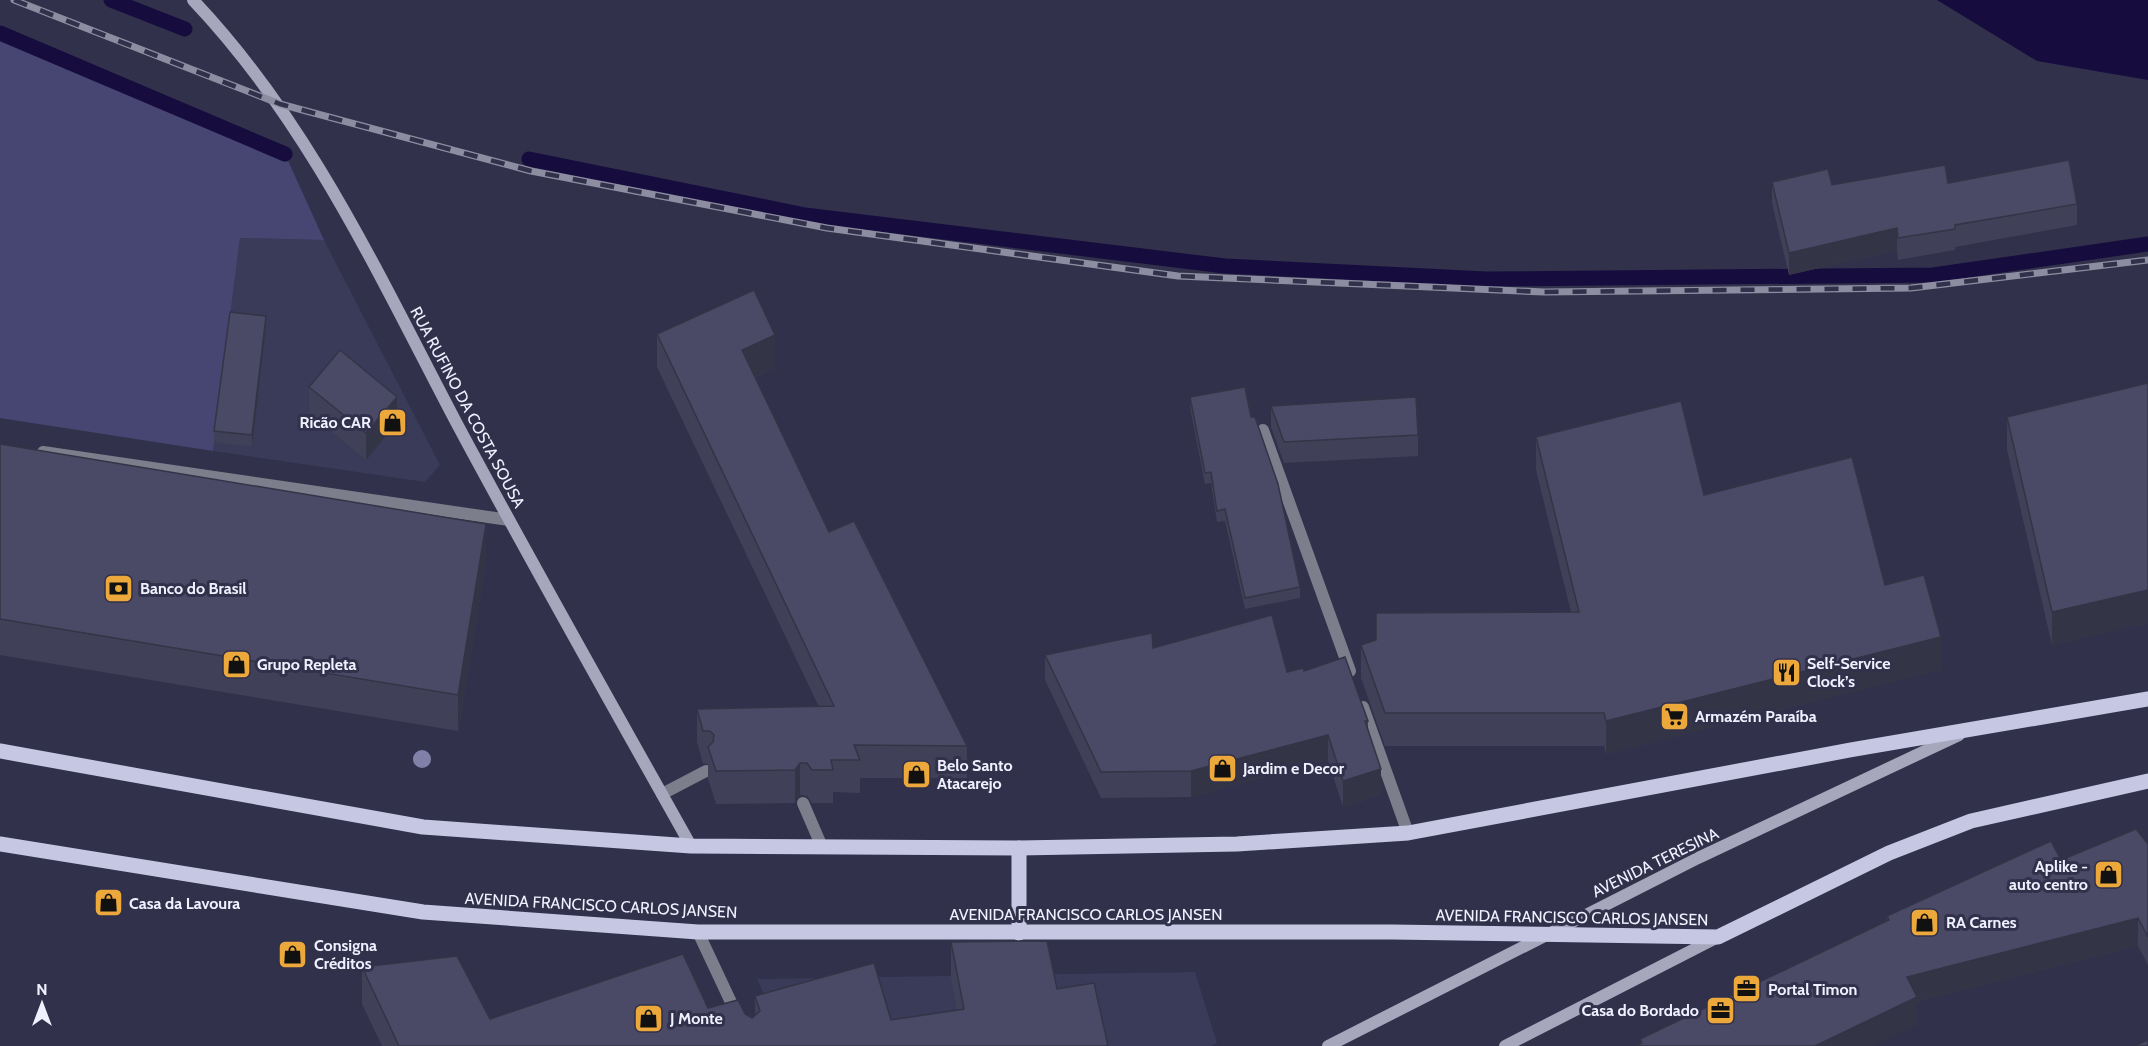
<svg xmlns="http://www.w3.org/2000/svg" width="2148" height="1046" viewBox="0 0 2148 1046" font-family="Cabin,sans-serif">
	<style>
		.built { fill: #3a3a59 }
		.green { fill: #474572 }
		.water { fill: #160c3e }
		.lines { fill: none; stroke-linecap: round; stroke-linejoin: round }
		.stream { stroke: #160c3e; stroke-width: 15 }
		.lane { stroke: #7d7e8b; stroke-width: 12 }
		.street { stroke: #7d7e8b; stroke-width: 12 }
		.secondary { stroke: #a6a7bd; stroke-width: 12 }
		.primary { stroke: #c6c7e3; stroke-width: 15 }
		.rail-casing { stroke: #8d8da2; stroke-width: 7 }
		.rail { stroke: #31314b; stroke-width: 4.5; stroke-dasharray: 14; stroke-linecap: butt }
		.tree { fill: #8081a8 }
		.wall { fill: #404058 }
		.shaded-wall { fill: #343447 }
		.building { fill: #4a4a66; stroke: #343447; stroke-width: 1.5 }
		.labels { text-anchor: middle; stroke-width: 6; stroke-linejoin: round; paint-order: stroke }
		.street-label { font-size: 16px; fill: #f0f1ff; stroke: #31314b }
		.poi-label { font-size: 16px; font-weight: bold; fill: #f0f1ff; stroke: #31314b; text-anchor: start }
	</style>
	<rect width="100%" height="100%" fill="#31314b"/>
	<g class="built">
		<path d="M240,238L324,240L440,465L425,482L213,451Z"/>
		<path d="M1195,972L1217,1043L1211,1046H788L757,979Z"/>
	</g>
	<path class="green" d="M0,33L285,154L324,240L240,238L213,451L0,418Z"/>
	<path class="water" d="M1937,0H2148V80L2037,61Z"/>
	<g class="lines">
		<g class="stream">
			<path d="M111,0L185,29"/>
			<path d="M0,33L285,154"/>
			<path d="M529,159L805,215L1225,266L1486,279L1933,275L2148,244"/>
		</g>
		<g class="lane">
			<path d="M1263,430L1350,671"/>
			<path d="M1363,707L1408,833"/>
			<path d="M662,794L706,771"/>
			<path d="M803,803L822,847"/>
		</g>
		<g class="street">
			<path d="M43,452L509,520"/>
			<path d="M698,932L737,1015"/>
		</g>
		<g class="secondary">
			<path d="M193,0C309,122 378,274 456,422C532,564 612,705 691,846"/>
			<path d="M1328,1046L1698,858L1959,735"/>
			<path d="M1505,1046L1718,937"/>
		</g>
		<g class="primary">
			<path d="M0,751L423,827L691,846L1019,848L1237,844L1408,833L1850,750L2148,699"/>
			<path d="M0,844L423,912L698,932H1392L1718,937L1889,853L1971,821L2148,781"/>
			<path d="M1019,848V933"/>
		</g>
		<defs>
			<path id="rail" d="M14,0L280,104L531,171L827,228L1178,276L1544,292L1911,288L2148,260"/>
		</defs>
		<use href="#rail" class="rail-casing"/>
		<use href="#rail" class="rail"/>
	</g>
	<circle class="tree" cx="422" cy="759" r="9"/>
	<g class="wall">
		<path d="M1772,182L1832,185L1948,183L2077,204V225L1955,247V250L1898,260L1897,250L1789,275L1772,203Z"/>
		<path d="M266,327L252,447L214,442V431Z"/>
		<path d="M657,334L775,368L755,377L829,532L967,746V778H860V793L833,792V803H812L807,796L800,795L795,803L716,804L708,779V764L703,763L697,742V709L819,707L657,367Z"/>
		<path d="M2148,383V623L2052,645L2007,450V417Z"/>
		<path d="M309,387L397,423L366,460L309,413Z"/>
		<path d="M1190,397L1251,417L1300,587V598L1245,609L1225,521L1217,522L1211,483L1205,484L1190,408Z"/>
		<path d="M1271,406L1418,435V456L1284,463L1271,427Z"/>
		<path d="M1536,437L1704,495L1885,585L1941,670L1606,754L1604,746H1385L1361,678V645L1571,612L1536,470Z"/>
		<path d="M0,444L486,561L458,731L0,655Z"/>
		<path d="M1153,648L1287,672L1304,671L1368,721V728L1381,795L1343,807L1328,760L1191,797L1101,798L1045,680V655Z"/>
		<path d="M2148,844V965L2138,946L1917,1002V1025L1640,1044V1039L1887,921V916L2061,860Z"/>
		<path d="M951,942L1057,989L1108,1046H382L362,1004V967L490,1019L745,1014L752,1018L755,1015V996L891,1020L957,1010L951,979Z"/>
	</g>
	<g class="shaded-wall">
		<path d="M1897,228V250L1789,275V253Z"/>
		<path d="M266,316V327L252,447V435Z"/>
		<path d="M775,335V368L742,382V350Z"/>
		<path d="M397,397V423L366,460V433Z"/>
		<path d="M486,524V561L458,731V695Z"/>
		<path d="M2148,590V623L2052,645V612Z"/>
		<path d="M1941,637V670L1606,754V721Z"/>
		<path d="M1328,735V760L1191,797V771Z"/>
		<path d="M800,763V795L795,803V770Z"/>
		<path d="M1381,769V795L1343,807V781Z"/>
		<path d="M2138,918V946L1917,1002V1025L1873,1046H1815L1907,977Z"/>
	</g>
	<g class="building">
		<path d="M2069,160L2077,204L1955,225V229L1898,238L1897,228L1789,253L1772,182L1828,169L1832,185L1945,165L1948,183Z"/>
		<path d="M754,290L775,335L742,350L829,532L854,521L967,746L854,745L860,760H831L833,770H812L807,763H800L795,770L716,771L708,747L713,742L714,735L710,731H703L697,709L834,706L657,334Z"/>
		<path d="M230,312L266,316L252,435L214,431Z"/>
		<path d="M340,350L397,397L366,433L309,387Z"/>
		<path d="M2148,383V590L2052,612L2007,417Z"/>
		<path d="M1245,387L1251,417H1255L1278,484L1300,587L1245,598L1225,509L1217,511L1211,472L1205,473L1190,397Z"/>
		<path d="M1416,397L1418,435L1284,442L1271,406Z"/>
		<path d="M1681,401L1704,495L1852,457L1885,585L1924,575L1941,637L1606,721L1604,713H1385L1361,645L1376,640V613L1579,612L1536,437Z"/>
		<path d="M0,444L486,524L458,695L0,619Z"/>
		<path d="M1272,615L1287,672L1303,668L1304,671L1345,657L1368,721H1365L1381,769L1343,781L1328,735L1191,771L1101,772L1045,655L1152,633L1153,648Z"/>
		<path d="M2136,829L2148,844V937L2138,918L1907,977L1917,997L1815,1046H1636L1642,1043L1640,1039L1889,920L1887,916L2051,841L2061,860Z"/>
		<path d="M1047,941L1057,989L1094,983L1108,1046H399L362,967L457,956L490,1019L683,954L708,1008L738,1000L745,1014L752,1018L760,1011L755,996L874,963L891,1020L964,1009L951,942Z"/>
		<path d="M2148,1040V1046H2135Z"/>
	</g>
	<defs>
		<symbol id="shop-square" viewBox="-11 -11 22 22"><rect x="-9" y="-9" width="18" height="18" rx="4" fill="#eda83c" stroke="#31314b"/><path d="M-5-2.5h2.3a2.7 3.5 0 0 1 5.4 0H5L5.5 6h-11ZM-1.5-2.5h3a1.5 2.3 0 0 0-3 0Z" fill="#111"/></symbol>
		<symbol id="bank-square" viewBox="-11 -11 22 22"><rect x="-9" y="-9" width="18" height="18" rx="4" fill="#eda83c" stroke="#31314b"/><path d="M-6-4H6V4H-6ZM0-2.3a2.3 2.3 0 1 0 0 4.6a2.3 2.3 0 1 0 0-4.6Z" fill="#111"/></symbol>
		<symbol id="restaurant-square" viewBox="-11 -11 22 22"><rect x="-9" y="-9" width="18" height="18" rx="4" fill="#eda83c" stroke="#31314b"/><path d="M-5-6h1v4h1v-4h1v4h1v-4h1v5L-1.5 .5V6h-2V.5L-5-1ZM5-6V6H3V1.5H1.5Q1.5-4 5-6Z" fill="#111"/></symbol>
		<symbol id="supermarket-square" viewBox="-11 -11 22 22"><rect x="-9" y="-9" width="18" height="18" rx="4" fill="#eda83c" stroke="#31314b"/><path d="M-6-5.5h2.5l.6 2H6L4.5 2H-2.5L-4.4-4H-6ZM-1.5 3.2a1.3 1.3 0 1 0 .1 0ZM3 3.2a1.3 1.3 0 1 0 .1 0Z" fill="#111"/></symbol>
		<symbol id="office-square" viewBox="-11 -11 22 22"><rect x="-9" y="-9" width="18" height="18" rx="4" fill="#eda83c" stroke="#31314b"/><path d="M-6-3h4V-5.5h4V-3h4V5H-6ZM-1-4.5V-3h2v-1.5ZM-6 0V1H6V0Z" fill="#111"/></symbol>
	</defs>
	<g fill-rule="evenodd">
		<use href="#shop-square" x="376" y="406" width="33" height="33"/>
		<use href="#bank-square" x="102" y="572" width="33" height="33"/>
		<use href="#shop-square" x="220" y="648" width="33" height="33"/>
		<use href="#restaurant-square" x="1770" y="656" width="33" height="33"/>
		<use href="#supermarket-square" x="1658" y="700" width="33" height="33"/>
		<use href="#shop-square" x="1206" y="752" width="33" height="33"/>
		<use href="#shop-square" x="900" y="758" width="33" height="33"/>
		<use href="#shop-square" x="2092" y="858" width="33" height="33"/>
		<use href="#shop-square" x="92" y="886" width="33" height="33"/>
		<use href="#shop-square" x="1908" y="906" width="33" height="33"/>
		<use href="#shop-square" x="276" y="938" width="33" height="33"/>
		<use href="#office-square" x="1730" y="972" width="33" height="33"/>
		<use href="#office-square" x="1704" y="994" width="33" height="33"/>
		<use href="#shop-square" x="632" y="1002" width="33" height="33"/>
	</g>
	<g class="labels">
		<g class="street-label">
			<text transform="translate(468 407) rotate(62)" y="6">RUA RUFINO DA COSTA SOUSA</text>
			<text transform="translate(1655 862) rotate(-26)" y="6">AVENIDA TERESINA</text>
			<text transform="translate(601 905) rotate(3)" y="6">AVENIDA FRANCISCO CARLOS JANSEN</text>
			<text x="1086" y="920">AVENIDA FRANCISCO CARLOS JANSEN</text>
			<text transform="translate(1572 917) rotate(1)" y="6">AVENIDA FRANCISCO CARLOS JANSEN</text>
		</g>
		<g class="poi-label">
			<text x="371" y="428" text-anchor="end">Ricão CAR</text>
			<text x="140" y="594">Banco do Brasil</text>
			<text x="1807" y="669">Self-Service<tspan x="1807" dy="18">Clock’s</tspan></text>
			<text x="257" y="670">Grupo Repleta</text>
			<text x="1695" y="722">Armazém Paraíba</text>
			<text x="937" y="771">Belo Santo<tspan x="937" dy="18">Atacarejo</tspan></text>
			<text x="1243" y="774">Jardim e Decor</text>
			<text x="2088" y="872" text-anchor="end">Aplike -<tspan x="2088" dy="18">auto centro</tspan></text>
			<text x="129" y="909">Casa da Lavoura</text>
			<text x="1946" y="928">RA Carnes</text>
			<text x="314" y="951">Consigna<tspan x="314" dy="18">Créditos</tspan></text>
			<text x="1768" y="995">Portal Timon</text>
			<text x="1699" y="1016" text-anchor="end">Casa do Bordado</text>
			<text x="670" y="1024">J Monte</text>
		</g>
	</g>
	<g transform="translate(42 1004)" stroke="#31314b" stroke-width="4.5" paint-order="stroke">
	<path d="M0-4.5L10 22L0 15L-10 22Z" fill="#f0f1ff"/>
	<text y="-9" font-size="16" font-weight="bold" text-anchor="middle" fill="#f0f1ff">N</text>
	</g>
</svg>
